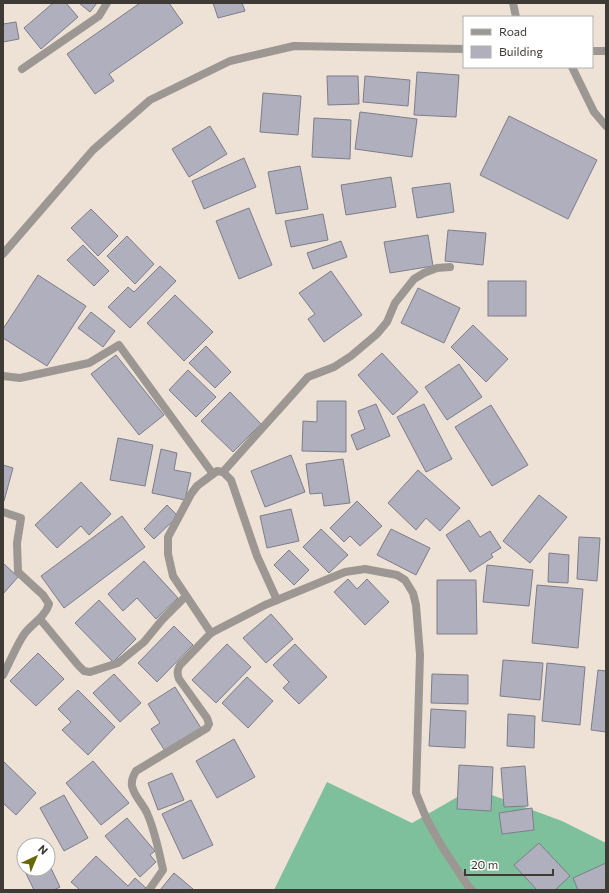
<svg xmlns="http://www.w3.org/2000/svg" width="609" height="893" viewBox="0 0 609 893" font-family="Commissioner,sans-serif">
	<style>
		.forest { fill: #7ebf9c }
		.building { fill: #afafbe; stroke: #7d7d8b }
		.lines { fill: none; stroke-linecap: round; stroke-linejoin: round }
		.minor { stroke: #9d9793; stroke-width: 8 }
		.tertiary { stroke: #9d9793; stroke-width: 8 }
	</style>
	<rect width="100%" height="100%" fill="#ede2d5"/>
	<path class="forest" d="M327,782L412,823L473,788L562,821L606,843V890H274Z"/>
	<g class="building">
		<path d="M53,3H66L78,17L41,49L24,28Z"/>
		<path d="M79,3H97L90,12Z"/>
		<path d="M140,3H169L183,23L109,74L114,81L95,94L67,54Z"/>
		<path d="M213,3H242L245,11L218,18Z"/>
		<path d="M16,22L19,39L3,42V24Z"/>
		<path d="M417,72L459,75L456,117L414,115Z"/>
		<path d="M327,76H358L359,104L328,105Z"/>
		<path d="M365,76L410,80L408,106L363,102Z"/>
		<path d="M263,93L301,96L298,135L260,132Z"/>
		<path d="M360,112L417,119L412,157L355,149Z"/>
		<path d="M509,116L597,160L568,219L480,175Z"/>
		<path d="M314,118L351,120L350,159L312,157Z"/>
		<path d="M210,126L227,154L189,177L172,149Z"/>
		<path d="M244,158L256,187L204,209L192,181Z"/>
		<path d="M300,166L308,209L276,214L268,172Z"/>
		<path d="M391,177L396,207L346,215L341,185Z"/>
		<path d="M450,183L454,212L417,218L412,188Z"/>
		<path d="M249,208L272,265L239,279L216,221Z"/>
		<path d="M91,209L118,236L98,256L71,228Z"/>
		<path d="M323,214L328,240L291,247L285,221Z"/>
		<path d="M448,230L486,233L483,265L445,261Z"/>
		<path d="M428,235L433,266L390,273L384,242Z"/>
		<path d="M127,236L154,264L135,284L107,256Z"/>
		<path d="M341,241L347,257L313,269L307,253Z"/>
		<path d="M83,245L109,271L94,286L67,260Z"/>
		<path d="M160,266L176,281L130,328L108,307L128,287L134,292Z"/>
		<path d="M331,271L362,315L324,342L308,319L315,314L299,293Z"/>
		<path d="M38,275L86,306L47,366L3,338V329Z"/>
		<rect x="488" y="281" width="38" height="35"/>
		<path d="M418,288L460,308L444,343L401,323Z"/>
		<path d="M175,295L213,332L184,361L147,323Z"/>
		<path d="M91,312L115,331L103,347L78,328Z"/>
		<path d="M473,325L508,359L486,382L451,347Z"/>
		<path d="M206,346L231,372L215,388L189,363Z"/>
		<path d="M382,353L418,392L393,415L358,375Z"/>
		<path d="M116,355L164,415L139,435L91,374Z"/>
		<path d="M459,364L482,397L447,420L425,387Z"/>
		<path d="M188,370L216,397L196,417L169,390Z"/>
		<path d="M230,392L261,424L233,452L201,421Z"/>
		<path d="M317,401H346V452L302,451L303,421L317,422Z"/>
		<path d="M376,404L390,436L357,450L351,435L365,429L358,411Z"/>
		<path d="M424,404L452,459L426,472L397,417Z"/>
		<path d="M491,405L528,465L492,486L455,427Z"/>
		<path d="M118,438L153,445L145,486L110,480Z"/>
		<path d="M161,449L177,453L174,470L191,473L185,500L152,493Z"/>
		<path d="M291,455L305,492L265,507L251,471Z"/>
		<path d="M343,459L350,503L324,506L322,493L310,494L306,464Z"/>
		<path d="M3,465L13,468L4,501H3Z"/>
		<path d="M418,470L460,508L440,531L426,518L416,530L388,503Z"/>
		<path d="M81,482L111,514L89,535L81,526L57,548L35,525Z"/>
		<path d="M539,495L567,517L530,563L503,541Z"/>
		<path d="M357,501L382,526L360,546L350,536L344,542L330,528Z"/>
		<path d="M167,505L178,516L154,539L144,529Z"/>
		<path d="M291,509L299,541L267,548L260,516Z"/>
		<path d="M122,516L145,547L64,608L41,576Z"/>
		<path d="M469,520L480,537L490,531L501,548L491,554L493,557L470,572L446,535Z"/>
		<path d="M321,529L348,555L329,573L303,547Z"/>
		<path d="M391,529L430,548L416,575L377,555Z"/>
		<path d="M579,537L600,538L597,581L577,579Z"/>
		<path d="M289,550L309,570L294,585L274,565Z"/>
		<path d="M549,553L569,555L568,583L548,582Z"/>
		<path d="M144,561L178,598L156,619L137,598L123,611L108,594Z"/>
		<path d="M3,563L18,577L3,594Z"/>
		<path d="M487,565L533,570L529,606L483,602Z"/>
		<path d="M348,579L357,589L367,579L389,602L365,625L334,592Z"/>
		<path d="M437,580H476L477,634H437Z"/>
		<path d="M537,585L583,589L578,648L532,643Z"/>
		<path d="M99,600L136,639L113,662L75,623Z"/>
		<path d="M271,614L293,639L266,663L243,638Z"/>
		<path d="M174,626L193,645L157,682L138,663Z"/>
		<path d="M227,644L251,667L216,703L192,680Z"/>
		<path d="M295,644L327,677L299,704L283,688L289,682L273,665Z"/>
		<path d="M38,653L64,679L36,706L10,681Z"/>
		<path d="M503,660L543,663L540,700L500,696Z"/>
		<path d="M547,663L585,667L580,725L542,721Z"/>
		<path d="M598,670L606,671V732L591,730Z"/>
		<path d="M114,674L141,703L120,722L93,693Z"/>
		<path d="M432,674L468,675V704L431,703Z"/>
		<path d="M247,677L273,701L248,728L222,703Z"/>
		<path d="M175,687L201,728L165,751L151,729L160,723L148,704Z"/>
		<path d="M78,690L115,727L88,755L62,730L71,722L58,709Z"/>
		<path d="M431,709L466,711L465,748L429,746Z"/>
		<path d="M508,714L535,716L534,748L507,746Z"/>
		<path d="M234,739L255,777L217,798L196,761Z"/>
		<path d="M3,761L36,793L16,815L3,803Z"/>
		<path d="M93,761L129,803L101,825L66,783Z"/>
		<path d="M459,765L493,767L491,811L457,809Z"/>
		<path d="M525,766L528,806L504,807L501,768Z"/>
		<path d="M172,773L184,800L158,810L148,783Z"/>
		<path d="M64,795L88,838L64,851L40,808Z"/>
		<path d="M191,800L213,845L183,859L162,814Z"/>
		<path d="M532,808L534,830L502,834L499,813Z"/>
		<path d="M127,818L155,851L150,855L156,862L140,877L105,836Z"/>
		<path d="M539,843L570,876L555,890H537L514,865Z"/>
		<path d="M24,852V869H48V862L60,887L54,890H34L17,855Z"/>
		<path d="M96,856L128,886L135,878L146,888L143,890H80L71,882Z"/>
		<path d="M606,863V890H578L573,878Z"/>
		<path d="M174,873L193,889L192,890H160Z"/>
	</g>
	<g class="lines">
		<g class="minor">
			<path d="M513,3L516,17"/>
			<path d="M22,69L99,16L107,3"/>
			<path d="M3,376L20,378L89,363L119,345L213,474"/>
			<path d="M223,472L308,377L334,367L351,356L377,334L387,322L395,303L414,279L424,273L437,268L450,267"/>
			<path d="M3,512L21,518L17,543L18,572L43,595L49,604C45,617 34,622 25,633C18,642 9,664 3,675"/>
			<path d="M40,619L78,665L84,671L90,672L118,663L144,642L162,620L186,596"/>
			<path d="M211,633L173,576L168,554V537L191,494L197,486L217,471L223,472L231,480L257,556L277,600"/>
			<path d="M149,890L163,870C159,851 155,831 147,813C143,804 134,796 132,786C131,780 133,776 136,771L207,728L209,724L207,718L179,679C177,673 177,670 180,665L211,633L265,605L345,572L365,569L397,575L405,580L413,593L416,605L420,655L416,793L427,820L441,845L468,886L472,890"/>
		</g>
		<g class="tertiary">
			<path d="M592,51H606"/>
			<path d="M572,67L594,112L606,126"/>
			<path d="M3,254L93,150L150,100L230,61L294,46L464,49"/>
		</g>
	</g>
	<rect width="609" height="893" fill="none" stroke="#3e3a35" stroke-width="8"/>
	<rect x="463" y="16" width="130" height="52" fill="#ffffff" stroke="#b2b0ae"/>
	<rect x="471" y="29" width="20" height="6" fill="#9d9793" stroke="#b2b0ae"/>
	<text x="499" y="36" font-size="12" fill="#3e3a35">Road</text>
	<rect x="471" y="46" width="20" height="12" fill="#afafbe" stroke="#b2b0ae"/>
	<text x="499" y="56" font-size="12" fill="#3e3a35">Building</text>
	<g transform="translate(36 857) rotate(44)"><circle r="19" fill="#ffffff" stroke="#b2b0ae"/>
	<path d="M0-3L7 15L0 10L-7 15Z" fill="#686803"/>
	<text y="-6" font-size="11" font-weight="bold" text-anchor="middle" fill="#3e3a35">N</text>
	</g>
	<path d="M465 869v6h88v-6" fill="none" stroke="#3e3a35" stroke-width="2"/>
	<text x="471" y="869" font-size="12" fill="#3e3a35" stroke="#ffffff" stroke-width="3" paint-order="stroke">20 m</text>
</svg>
